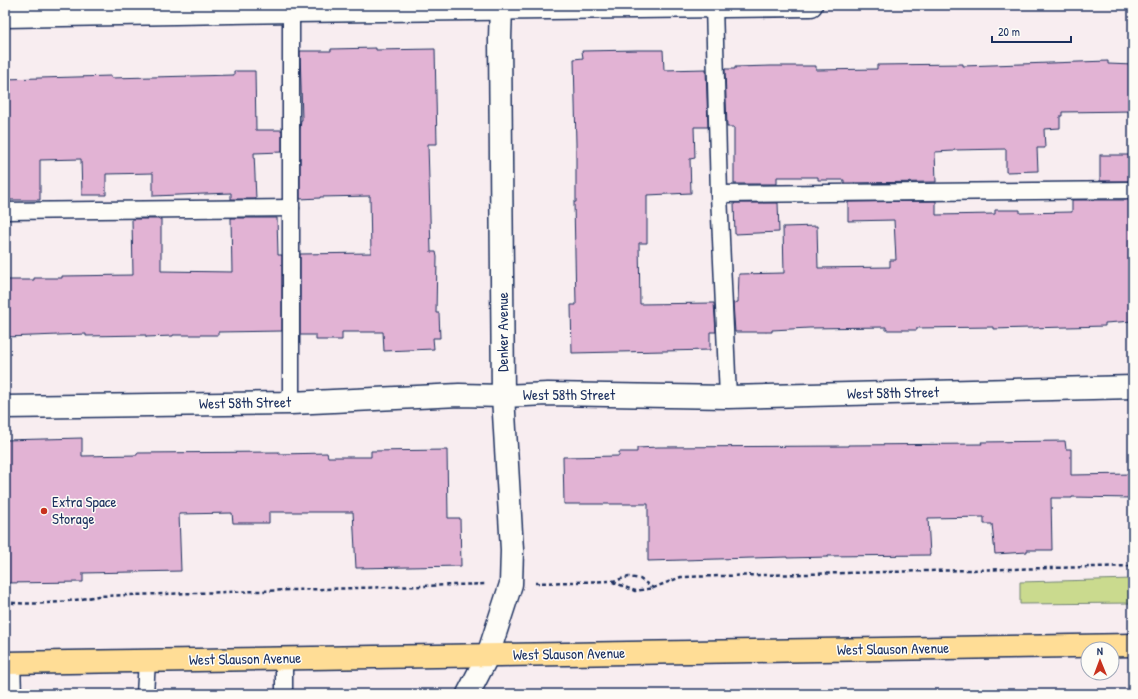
<svg xmlns="http://www.w3.org/2000/svg" width="1138" height="699" viewBox="0 0 1138 699" font-family="'Patrick Hand',sans-serif">
	<style>
		.green { fill: #cada8e; stroke: #728476 }
		.building { fill: #e2b3d4; stroke: #1b2f5e }
		.lines { fill: none; stroke-linecap: round; stroke-linejoin: round }
		.service-casing { stroke: #1b2f5e; stroke-width: 19 }
		.minor-casing { stroke: #1b2f5e; stroke-width: 25 }
		.tertiary-casing { stroke: #1b2f5e; stroke-width: 25 }
		.primary-casing { stroke: #1b2f5e; stroke-width: 25 }
		.path { stroke: #1b2f5e; stroke-width: 2.5; stroke-dasharray: 4 3; stroke-linecap: butt }
		.service { stroke: #fdfcf7; stroke-width: 16 }
		.minor { stroke: #fdfcf7; stroke-width: 22 }
		.tertiary { stroke: #fdfcf7; stroke-width: 22 }
		.primary { stroke: #ffdd96; stroke-width: 22 }
		.poi-dot { fill: #c8321e; stroke: #fdfcf7; stroke-width: 1.5 }
		.labels { text-anchor: middle; stroke-width: 3; stroke-linejoin: round; paint-order: stroke }
		.street-label { font-size: 15px; fill: #1b2f5e; stroke: #fdfcf7 }
		.poi-label { font-size: 15px; fill: #1b2f5e; stroke: #fdfcf7; text-anchor: start }
	</style>
	<rect width="100%" height="100%" fill="#f8edf0"/>
	<filter id="ink" filterUnits="userSpaceOnUse"><feTurbulence type="fractalNoise" baseFrequency=".025" numOctaves="2"/><feDisplacementMap in="SourceGraphic" scale="8" xChannelSelector="R" yChannelSelector="G"/><feConvolveMatrix kernelMatrix="1 2 1 2 8 2 1 2 1" color-interpolation-filters="sRGB"/></filter>
	<g filter="url(#ink)">
		<path class="green" d="M1133,579V603L1020,604V582Z"/>
		<g class="building">
			<path d="M376,48V50L435,49L437,144H428L431,252H436L437,257L436,313H439L440,338H433L434,349L384,351L383,332H342V340H316V335H300V254L371,253L370,196L320,197V198L300,199V130L301,120H302L300,51H331V49Z"/>
			<path d="M637,50H663L664,70L706,69L708,127H694L695,158L690,159L691,193L647,195V243H639L640,304L714,303L716,332H710V350L572,353L571,305H576L574,202H576V144L574,59L583,58L582,51Z"/>
			<path d="M1108,61V64L1133,65V111L1062,112V116H1060V128L1044,129L1045,148H1037L1038,171L1006,172V149L954,150V151L935,152L936,182L844,183V180H818V177H777V184H734V127H727L725,69H735V67L771,66H816V70L877,69V65L963,64V66Z"/>
			<path d="M234,71H255L256,130H282V152L254,153L256,199H231V193L153,196V173L106,174V195H82L81,159L40,160V200H9V199L5,198V79L111,76V78L234,75Z"/>
			<rect x="1100" y="155" width="33" height="26"/>
			<path d="M1072,200H1133V321L1105,323V326L1029,328L993,329V327L917,328V330H886V327L809,328L772,330V332H735L733,303L738,302L739,274L784,273L783,227L817,226L818,268L890,267V260H896L894,220L848,221V202L936,201V215L995,214V210H1020V213L1072,212Z"/>
			<path d="M734,203H778L779,232L735,234Z"/>
			<path d="M231,218H277L278,255H282V331L218,332V335H173V336L146,337V335L86,336V334L5,337V280H34V278H62V276L133,275L132,219H161V271L232,272Z"/>
			<path d="M82,438V456L137,455V453L279,452V454L327,453L328,457H371V451L447,450L448,518H460L461,566L356,568L353,512H269V523H233L232,513L179,514L181,571L83,573V582L5,583V440Z"/>
			<path d="M1065,441L1066,449H1071V475L1133,474V498L1072,497V498H1051L1052,550H1027V552L995,554L992,524H984V517L928,518L930,555L828,556V557L787,558V557L648,561V504H564L563,457L619,456V452H637V448L658,447L848,446V445L982,444L981,442Z"/>
		</g>
		<g class="lines">
			<defs>
				<g id="service">
					<path d="M714,5L719,194L728,397"/>
					<path d="M719,194L1133,190"/>
					<path d="M5,211L291,208"/>
					<path d="M291,403V5"/>
					<path d="M12,663L13,694"/>
					<path d="M145,694L147,661"/>
					<path d="M284,694V659"/>
				</g>
				<g id="minor">
					<path d="M5,16L292,11L811,5"/>
					<path d="M5,407L291,403L459,395L503,396L548,394L728,397L1133,387"/>
					<path d="M468,694L488,655"/>
				</g>
				<path id="tertiary" d="M488,655L511,584L512,550L503,396L500,39L501,5"/>
				<path id="primary" d="M5,663L1133,645"/>
			</defs>
			<use href="#service" class="service-casing"/>
			<use href="#minor" class="minor-casing"/>
			<use href="#tertiary" class="tertiary-casing"/>
			<use href="#primary" class="primary-casing"/>
			<g class="path">
				<path d="M613,582L635,591L653,588L681,577L1133,566"/>
				<path d="M535,583L613,581L629,577L640,579L653,588"/>
				<path d="M5,602C36,606 67,602 98,596L486,584"/>
			</g>
			<use href="#service" class="service"/>
			<use href="#minor" class="minor"/>
			<use href="#tertiary" class="tertiary"/>
			<use href="#primary" class="primary"/>
		</g>
	</g>
	<circle class="poi-dot" cx="44" cy="511" r="4"/>
	<g class="labels">
		<g class="street-label">
			<text transform="translate(503 332) rotate(-90)" y="5">Denker Avenue</text>
			<text transform="translate(893 393) rotate(-1)" y="5">West 58th Street</text>
			<text x="569" y="400">West 58th Street</text>
			<text transform="translate(245 403) rotate(-1)" y="5">West 58th Street</text>
			<text transform="translate(893 649) rotate(-1)" y="5">West Slauson Avenue</text>
			<text transform="translate(569 654) rotate(-1)" y="5">West Slauson Avenue</text>
			<text transform="translate(245 659) rotate(-1)" y="5">West Slauson Avenue</text>
		</g>
		<g class="poi-label">
			<text x="52" y="507">Extra Space<tspan x="52" dy="17">Storage</tspan></text>
		</g>
	</g>
	<rect width="1138" height="699" fill="none" stroke="#fdfcf7" stroke-width="20"/>
	<rect x="10" y="10" width="1118" height="679" fill="none" stroke="#1b2f5e" stroke-width="1.5" filter="url(#ink)"/>
	<g transform="translate(1100 661) rotate(359)"><circle r="19" fill="#fdfcf7" stroke="#a3aaba"/>
	<path d="M0-3L7 15L0 10L-7 15Z" fill="#c8321e"/>
	<text y="-6" font-size="11" font-weight="bold" text-anchor="middle" fill="#1b2f5e">N</text>
	</g>
	<path d="M992 36v6h79v-6" fill="none" stroke="#1b2f5e" stroke-width="2"/>
	<text x="998" y="36" font-size="12" fill="#1b2f5e" stroke="#fdfcf7" stroke-width="3" paint-order="stroke">20 m</text>
</svg>
